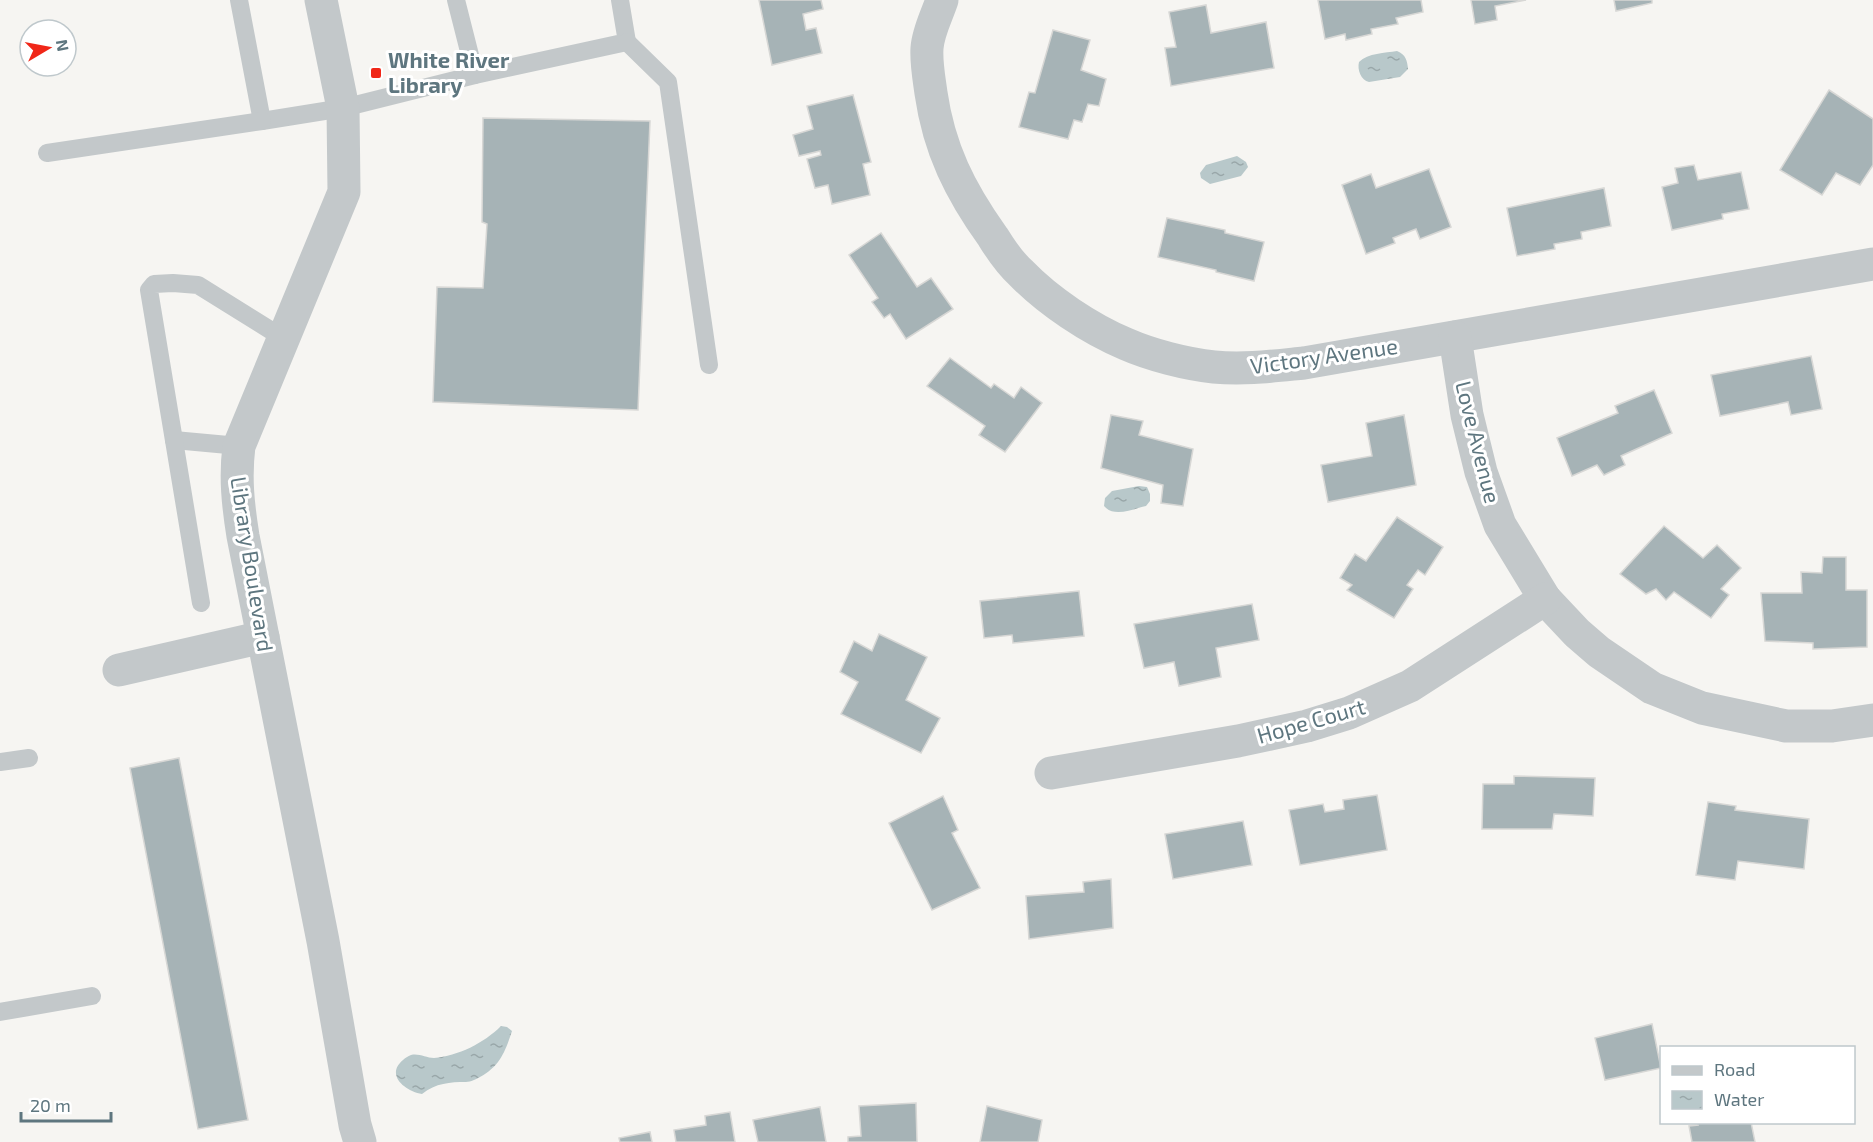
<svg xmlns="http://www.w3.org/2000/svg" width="1873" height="1142" viewBox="0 0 1873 1142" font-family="'Exo 2',sans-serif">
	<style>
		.water { fill: url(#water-ripples) }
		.building { fill: #a6b3b6; stroke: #d7d7d5; stroke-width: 1.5 }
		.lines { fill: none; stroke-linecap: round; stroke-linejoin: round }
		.lane { stroke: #c3c8ca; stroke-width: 18 }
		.street { stroke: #c3c8ca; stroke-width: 33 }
		.poi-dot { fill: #f02718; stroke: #fff; stroke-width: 2 }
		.labels { text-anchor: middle; stroke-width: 6; stroke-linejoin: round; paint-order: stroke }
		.poi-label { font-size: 22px; font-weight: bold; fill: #5e767f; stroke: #fff; text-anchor: start }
		.street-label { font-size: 22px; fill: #5e767f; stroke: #fff }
	</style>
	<defs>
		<pattern id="water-ripples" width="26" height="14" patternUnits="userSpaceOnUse" patternTransform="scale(1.5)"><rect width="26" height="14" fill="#b8c8ca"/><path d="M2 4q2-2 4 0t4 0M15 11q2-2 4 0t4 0" fill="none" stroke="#99a7a9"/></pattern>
	</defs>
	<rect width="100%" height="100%" fill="#f6f5f2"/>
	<g class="water">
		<path d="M1397,51C1406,55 1407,60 1408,69L1400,77L1369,82C1361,80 1357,70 1359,62C1368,53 1385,53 1397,51Z"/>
		<path d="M1237,156L1246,162L1248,167L1241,176L1210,184L1201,178L1200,173L1206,165Z"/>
		<path d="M1139,486L1147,487L1150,494V501L1146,506C1133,509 1114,518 1104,506L1105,498L1112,491Z"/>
		<path d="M501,1026L507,1027L512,1031C505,1052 500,1066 480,1077C476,1079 471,1082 466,1082C450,1082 436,1083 422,1094C405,1091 385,1075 403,1060C405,1058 408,1056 411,1055C419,1053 426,1058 434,1058C458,1056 484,1043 501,1026Z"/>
	</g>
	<g class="building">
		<path d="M759,0H821L823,9L803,14L806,30L816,28L822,53L772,65Z"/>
		<path d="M1318,0H1421L1423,12L1396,18L1398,24L1371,29L1372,34L1346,40L1345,34L1325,39Z"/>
		<path d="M1471,0H1526L1495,6L1497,20L1475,24Z"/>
		<path d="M1614,0H1652V3L1616,11Z"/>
		<path d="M1206,5L1211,33L1266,22L1274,68L1171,86L1165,48L1176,47L1169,12Z"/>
		<path d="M1053,30L1090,40L1081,70L1106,79L1099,106L1088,104L1082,122L1074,120L1068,139L1019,127L1029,92L1035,93Z"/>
		<path d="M1829,90L1873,119V165L1860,185L1836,173L1822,195L1780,170Z"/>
		<path d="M853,95L871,162L863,164L870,195L832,204L828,185L815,188L807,159L821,155L820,151L799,156L793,135L813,129L807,106Z"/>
		<path d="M483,118L650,121L638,410L433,402L437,287L483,288L487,224L482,222Z"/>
		<path d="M1694,165L1698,180L1741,172L1749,209L1722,214L1723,219L1672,230L1662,187L1678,183L1675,168Z"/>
		<path d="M1429,169L1451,227L1420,239L1416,229L1393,238L1395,243L1366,254L1342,185L1371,174L1376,188Z"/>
		<path d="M1604,188L1611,226L1581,232L1582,239L1554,244L1555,249L1517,256L1507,208Z"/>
		<path d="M1167,218L1225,230V233L1264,242L1254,281L1216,272V270L1158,257Z"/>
		<path d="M881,233L917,287L931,278L953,309L906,339L890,314L884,318L872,302L878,298L849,255Z"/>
		<path d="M1811,356L1822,409L1791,415L1788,402L1720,416L1711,375Z"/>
		<path d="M950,358L991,388L994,384L1014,398L1021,387L1042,403L1005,452L979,435L985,426L927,386Z"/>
		<path d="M1654,390L1672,433L1621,456L1625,465L1604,475L1597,465L1572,476L1557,438L1618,413L1615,406Z"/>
		<path d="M1111,415L1143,421L1139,435L1193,449L1183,506L1161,503L1163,485L1101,468Z"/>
		<path d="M1404,415L1416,485L1328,502L1321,465L1372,456L1366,423Z"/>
		<path d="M1397,517L1443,547L1425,575L1418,570L1407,585L1413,589L1394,618L1347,590L1352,585L1340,578L1355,554L1366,561Z"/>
		<path d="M1664,526L1703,558L1717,545L1741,568L1721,589L1729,595L1711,618L1674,592L1666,600L1656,589L1646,594L1620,574Z"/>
		<path d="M1823,557H1846V590H1867V647L1813,649V643L1765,641L1761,593H1802L1801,572L1822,573Z"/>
		<path d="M1079,591L1084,636L1013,643L1012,635L984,638L980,601Z"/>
		<path d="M1252,604L1259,640L1216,648L1221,677L1179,686L1174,662L1144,668L1134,624Z"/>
		<path d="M879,634L927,657L906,700L940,718L921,753L841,714L858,682L840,672L854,641L872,651Z"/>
		<path d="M179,758L248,1120L198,1129L130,768Z"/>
		<path d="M1514,776L1595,778L1593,816L1554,814L1552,829H1482L1483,784H1514Z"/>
		<path d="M1377,795L1387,850L1300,865L1289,810L1323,804L1325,812L1344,809L1343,800Z"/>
		<path d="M943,796L958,830L952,833L980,888L932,910L889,823Z"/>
		<path d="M1708,802L1736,806L1735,810L1809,819L1804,869L1738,861L1735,880L1696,875Z"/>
		<path d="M1243,821L1252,865L1173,879L1165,834Z"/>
		<path d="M1111,879L1113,928L1029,939L1026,896L1084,892L1083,882Z"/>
		<path d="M1652,1024L1661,1068L1605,1080L1595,1038Z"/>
		<path d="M916,1103L917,1142H848V1137L861,1136L859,1106Z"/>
		<path d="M987,1106L1042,1120L1038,1142H980Z"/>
		<path d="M820,1107L826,1142H758L753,1120Z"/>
		<path d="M730,1112L735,1142H676L674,1130L706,1125L705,1116Z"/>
		<path d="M1697,1122H1751L1755,1142H1692L1689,1126L1698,1125Z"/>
		<path d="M650,1132L652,1142H620L619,1138Z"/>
	</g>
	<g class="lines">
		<g class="lane">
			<path d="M239,0L262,121L343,108L475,75L627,42L620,0"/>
			<path d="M456,0L475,75"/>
			<path d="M627,42L668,82L709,365"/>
			<path d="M47,153L262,121"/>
			<path d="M174,440L239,446"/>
			<path d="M201,603L149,290L154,284L173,283L198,285L283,338"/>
			<path d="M0,762L29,758"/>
			<path d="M0,1012L92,996"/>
		</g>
		<g class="street">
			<path d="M321,0L343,108L344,192L239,446C235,477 238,505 243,536L323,941L355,1125L360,1142"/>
			<path d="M942,0C937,15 928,32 927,48C926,63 929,78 931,93C939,149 960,191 993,237C1001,250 1010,263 1021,273C1048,301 1090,329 1126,344C1151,355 1186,364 1214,367C1244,370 1274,366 1304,363L1873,264"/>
			<path d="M1455,337L1467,415L1481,472L1500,525L1545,599L1577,633L1599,652L1652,688L1702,708L1786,726H1832L1873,720"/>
			<path d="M119,670L263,637"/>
			<path d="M1051,773L1238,741L1307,726L1349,713L1410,686L1545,599"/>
		</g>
	</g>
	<rect class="poi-dot" x="370" y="67" width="12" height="12" rx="3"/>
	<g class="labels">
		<g class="poi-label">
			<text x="388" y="68">White River<tspan x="388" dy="25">Library</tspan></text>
		</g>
		<g class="street-label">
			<text transform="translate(1324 356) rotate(-8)" y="8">Victory Avenue</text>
			<text transform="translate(1478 442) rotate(76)" y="8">Love Avenue</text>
			<text transform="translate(252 564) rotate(81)" y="8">Library Boulevard</text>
			<text transform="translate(1311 721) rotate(-16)" y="8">Hope Court</text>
		</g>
	</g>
	<rect x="1660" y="1046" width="195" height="78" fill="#ffffff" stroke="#bfc8cc" stroke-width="1.5"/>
	<rect x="1672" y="1066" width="30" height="9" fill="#c3c8ca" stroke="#bfc8cc" stroke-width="1.5"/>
	<text x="1714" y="1076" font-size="18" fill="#5e767f">Road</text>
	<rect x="1672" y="1091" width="30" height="18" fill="url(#water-ripples)" stroke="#bfc8cc" stroke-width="1.5"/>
	<text x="1714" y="1106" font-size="18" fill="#5e767f">Water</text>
	<g transform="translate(48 48) rotate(80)"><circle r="28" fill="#ffffff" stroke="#bfc8cc" stroke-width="1.5"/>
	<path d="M0-4.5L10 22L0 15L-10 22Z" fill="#f02718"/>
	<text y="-9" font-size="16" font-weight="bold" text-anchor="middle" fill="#5e767f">N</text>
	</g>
	<path d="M21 1112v9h90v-9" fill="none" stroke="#5e767f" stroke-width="3"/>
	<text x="30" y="1112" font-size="18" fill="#5e767f" stroke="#ffffff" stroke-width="4.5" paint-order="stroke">20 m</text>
</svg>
